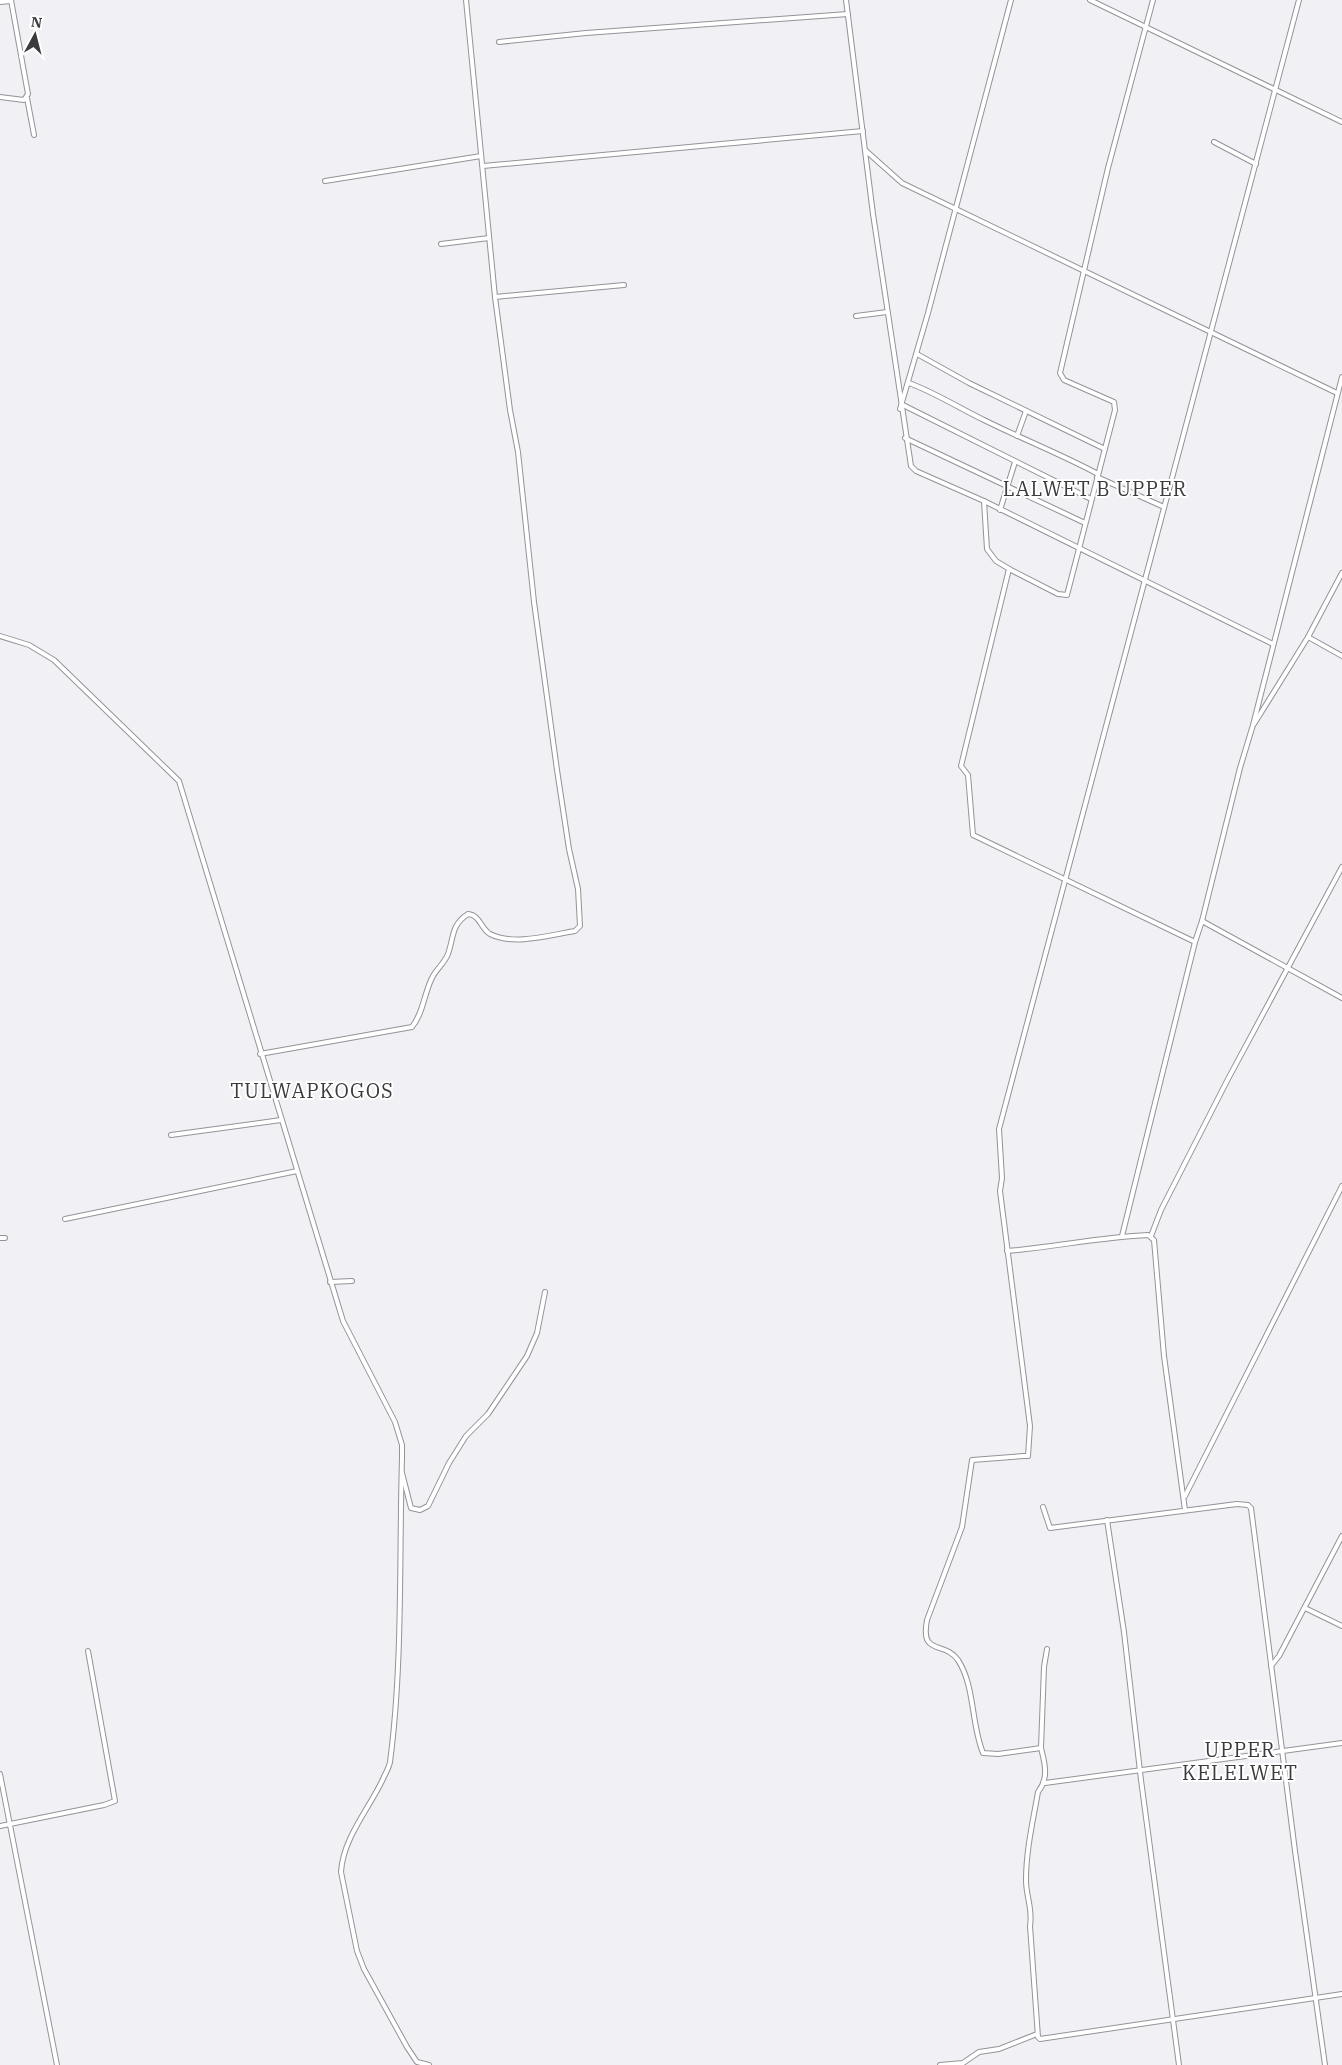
<svg xmlns="http://www.w3.org/2000/svg" width="1342" height="2065" viewBox="0 0 1342 2065" font-family="'IBM Plex Serif',serif">
	<style>
		.lines { fill: none; stroke-linecap: round; stroke-linejoin: round }
		.street-casing { stroke: #939398; stroke-width: 6 }
		.street { stroke: #fff; stroke-width: 4 }
		.labels { text-anchor: middle; stroke-width: 4; stroke-linejoin: round; paint-order: stroke }
		.quarter-label { font-size: 20px; letter-spacing: 1px; fill: #3b3b3d; stroke: #fff }
	</style>
	<rect width="100%" height="100%" fill="#f0f0f5"/>
	<g class="lines">
		<defs>
			<g id="street">
				<path d="M846,0L873,214L911,466L916,471L984,501L1273,644"/>
				<path d="M1090,0L1342,122"/>
				<path d="M0,2L11,1"/>
				<path d="M499,42L586,33L848,14"/>
				<path d="M0,97L24,100L28,94L11,0"/>
				<path d="M27,98L34,135"/>
				<path d="M1214,142L1256,164"/>
				<path d="M865,150L902,183L1337,393"/>
				<path d="M483,166L863,131"/>
				<path d="M325,181L481,156"/>
				<path d="M441,244L489,238"/>
				<path d="M495,297L624,285"/>
				<path d="M856,316L887,312"/>
				<path d="M917,354L969,383L1105,449"/>
				<path d="M909,383C936,393 959,408 984,420C1022,439 1061,454 1098,474"/>
				<path d="M903,405L1091,499"/>
				<path d="M900,409L928,313L1011,0"/>
				<path d="M1017,436L1026,411"/>
				<path d="M905,438L1085,523"/>
				<path d="M1097,477L1164,507"/>
				<path d="M984,501L987,549L996,561L1011,570L1058,594L1067,595L1115,410L1114,402L1064,380L1060,373L1108,168L1153,0"/>
				<path d="M1000,510L1015,462"/>
				<path d="M1009,569L961,766L968,775L973,835L1195,942"/>
				<path d="M0,636L29,645L54,660L179,781L343,1321L395,1422L402,1445V1458C399,1557 403,1664 390,1762C389,1768 385,1774 383,1779C369,1809 343,1838 341,1872L357,1951L364,1969L407,2047L417,2062L429,2065"/>
				<path d="M1308,637L1342,656"/>
				<path d="M1254,724L1308,637L1342,573"/>
				<path d="M1202,921L1342,998"/>
				<path d="M260,1054L412,1027C424,1012 424,992 433,976C437,969 445,962 448,954C454,937 451,925 468,914C480,915 481,929 490,934C514,946 550,935 575,931L580,926L578,889L569,849L557,770L534,602L518,452L510,410L495,297L466,0"/>
				<path d="M171,1135L281,1120"/>
				<path d="M65,1219L297,1171"/>
				<path d="M1122,1236L1195,942L1202,921L1240,768L1253,725L1342,377"/>
				<path d="M1151,1236L1161,1210L1228,1079L1342,867"/>
				<path d="M0,1238H5"/>
				<path d="M1007,1251C1054,1247 1101,1237 1148,1235L1154,1240L1164,1356L1185,1510"/>
				<path d="M330,1282L352,1281"/>
				<path d="M402,1473L411,1508L420,1510L428,1506L449,1463L466,1436L488,1414L527,1356L537,1333L545,1292"/>
				<path d="M1185,1496L1342,1186"/>
				<path d="M1043,1507L1050,1528L1237,1504L1248,1505L1251,1508L1295,1851L1325,2065"/>
				<path d="M1107,1520L1124,1632L1141,1780L1179,2065"/>
				<path d="M1305,1608L1342,1626"/>
				<path d="M1047,1649L1044,1667L1041,1748L998,1754L983,1753C971,1724 975,1686 958,1660C944,1640 920,1657 927,1620L962,1527L972,1460L1024,1456H1028L1030,1426L1000,1191L1002,1178L999,1129L1299,0"/>
				<path d="M1271,1666L1279,1656L1342,1536"/>
				<path d="M1041,1748C1045,1764 1049,1778 1038,1792C1033,1821 1026,1850 1026,1880C1026,1897 1033,1909 1030,1926L1038,2037L1040,2039L1342,1994"/>
				<path d="M0,1774L57,2065"/>
				<path d="M1045,1783L1342,1743"/>
				<path d="M0,1826L104,1805L115,1801L88,1651"/>
				<path d="M940,2065L963,2063L979,2052L999,2049L1037,2034"/>
			</g>
		</defs>
		<use href="#street" class="street-casing"/>
		<use href="#street" class="street"/>
	</g>
	<g class="labels">
		<g class="quarter-label">
			<text x="1095" y="496">LALWET B UPPER</text>
			<text x="312" y="1098">TULWAPKOGOS</text>
			<text x="1240" y="1757">UPPER<tspan x="1240" dy="23">KELELWET</tspan></text>
		</g>
	</g>
	<g transform="translate(35 35) rotate(7)" stroke="#ffffff" stroke-width="4" paint-order="stroke">
	<path d="M0-4L9 19L0 12L-9 19Z" fill="#3b3b3d"/>
	<text y="-8" font-size="14" font-weight="bold" text-anchor="middle" fill="#3b3b3d">N</text>
	</g>
</svg>
